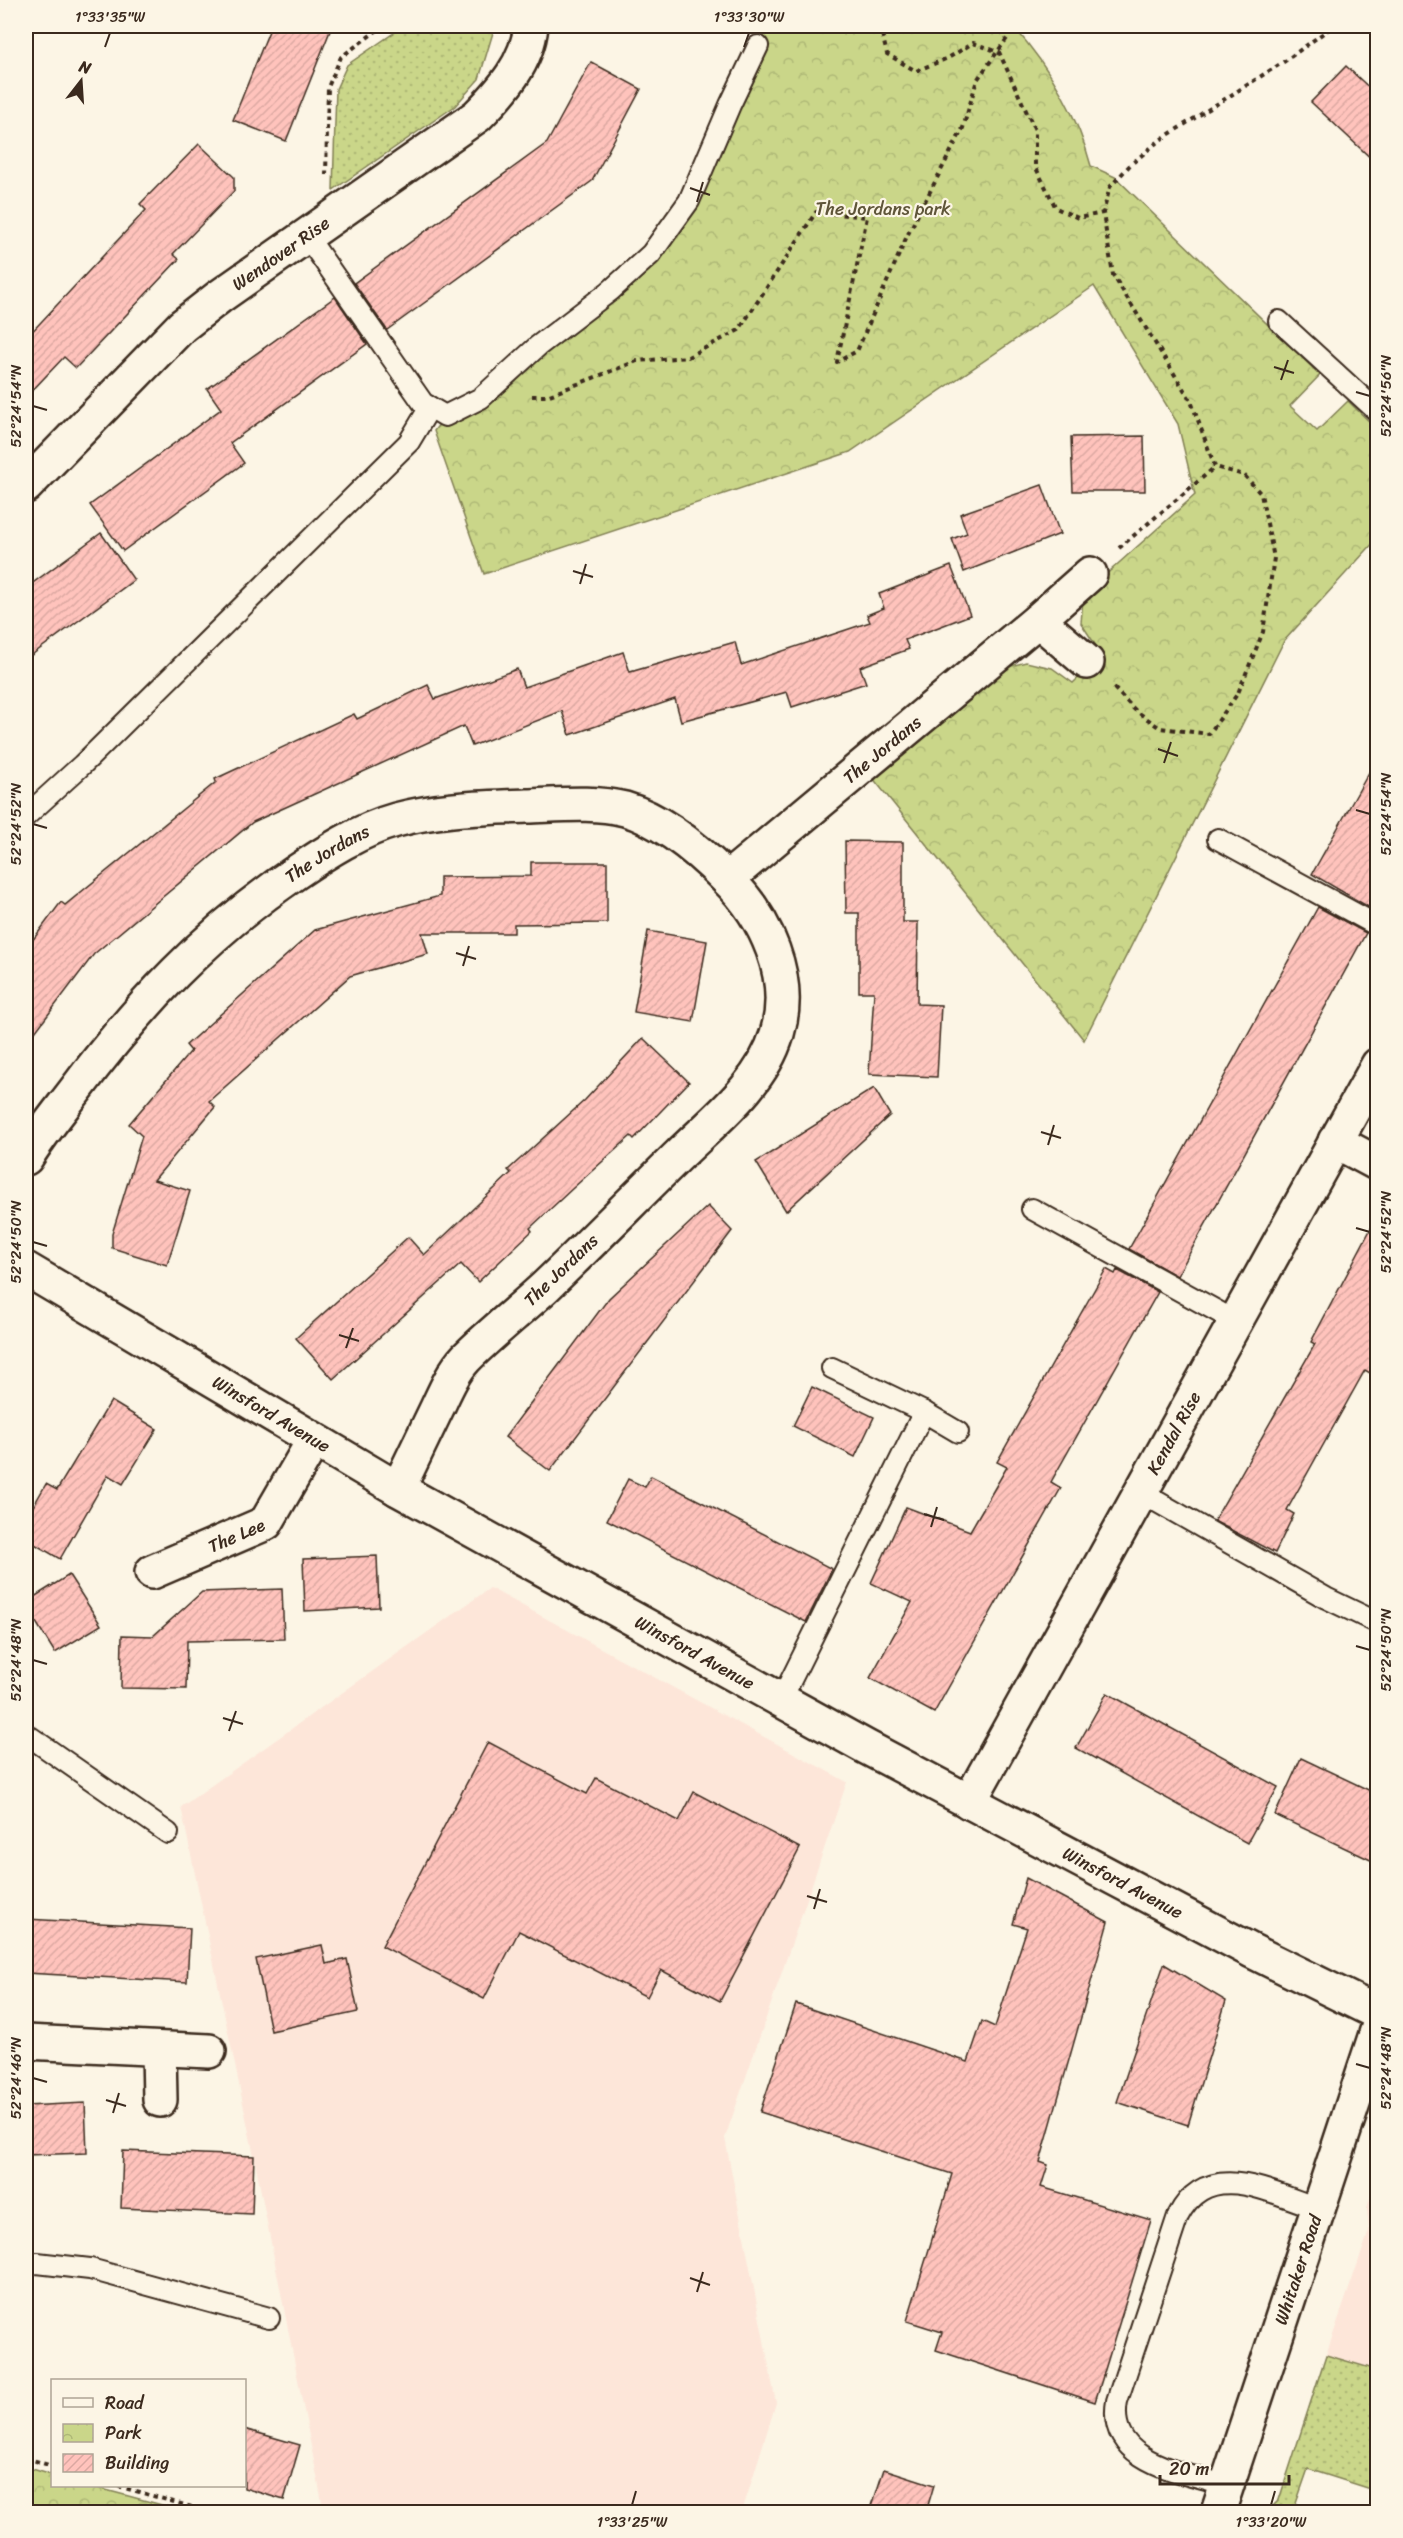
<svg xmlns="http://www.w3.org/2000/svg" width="1403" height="2538" viewBox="0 0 1403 2538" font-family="Sriracha,sans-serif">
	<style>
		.built { fill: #fde6d9 }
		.grass { fill: url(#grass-dots); stroke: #828054; stroke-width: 1.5 }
		.park { fill: url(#park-crowns); stroke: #828054; stroke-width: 1.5 }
		.building { fill: url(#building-hatch); stroke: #3b2a1e; stroke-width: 1.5 }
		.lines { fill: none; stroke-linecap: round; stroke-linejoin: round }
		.service-casing { stroke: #3b2a1e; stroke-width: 24 }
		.minor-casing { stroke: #3b2a1e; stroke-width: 38 }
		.path { stroke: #3b2a1e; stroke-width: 4; stroke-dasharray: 4.5 4.5; stroke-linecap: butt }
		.service { stroke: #fcf5e5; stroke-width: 20 }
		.minor { stroke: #fcf5e5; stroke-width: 33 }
		.ticks { fill: none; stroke: #3b2a1e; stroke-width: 2 }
		.labels { text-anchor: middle; stroke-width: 4.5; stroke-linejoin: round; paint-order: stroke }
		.park-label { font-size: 18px; fill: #5f5539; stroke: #fcf5e5 }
		.street-label { font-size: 18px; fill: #3b2a1e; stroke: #fcf5e5 }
		.neatline { fill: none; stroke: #3b2a1e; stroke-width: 2 }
		.ticks-label { font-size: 15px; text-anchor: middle; fill: #3b2a1e }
	</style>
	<defs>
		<pattern id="grass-dots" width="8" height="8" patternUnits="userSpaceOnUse" patternTransform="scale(1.5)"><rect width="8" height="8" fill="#cad689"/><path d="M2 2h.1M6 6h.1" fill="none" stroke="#aeb876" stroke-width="1.8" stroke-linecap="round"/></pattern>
		<pattern id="park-crowns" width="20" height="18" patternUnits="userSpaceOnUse" patternTransform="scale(1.5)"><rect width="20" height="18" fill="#cad689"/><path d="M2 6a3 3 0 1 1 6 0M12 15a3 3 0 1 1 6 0" fill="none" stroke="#aeb876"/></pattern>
		<pattern id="building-hatch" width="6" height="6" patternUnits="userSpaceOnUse" patternTransform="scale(1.5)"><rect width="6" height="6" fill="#ffc3bc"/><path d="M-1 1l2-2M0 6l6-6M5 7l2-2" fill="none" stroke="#dba8a1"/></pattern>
	</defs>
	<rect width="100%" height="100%" fill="#fcf5e5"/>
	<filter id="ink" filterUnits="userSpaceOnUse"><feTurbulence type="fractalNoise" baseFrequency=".0167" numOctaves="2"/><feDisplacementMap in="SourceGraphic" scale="12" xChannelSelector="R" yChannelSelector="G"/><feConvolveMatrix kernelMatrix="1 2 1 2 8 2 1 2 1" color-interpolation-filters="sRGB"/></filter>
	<g filter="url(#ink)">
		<g class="built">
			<path d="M490,1588L847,1782L725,2138L776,2403L742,2512H324L254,2156L181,1807Z"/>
			<path d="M1377,2176V2370L1326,2355L1369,2231L1367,2208Z"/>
		</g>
		<g class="grass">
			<path d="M404,26H495L479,79L455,106L333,190L336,89L347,65Z"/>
			<path d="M1326,2355L1377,2370V2491L1308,2469L1293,2512H1267L1279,2500Z"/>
		</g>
		<g class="park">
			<path d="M754,26H1013C1049,67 1077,113 1091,166L1115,177L1320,375L1290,406L1317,431L1348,401L1377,429V539L1284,641L1084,1040L872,777L996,670L1026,662L1052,668L1073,683L1102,655L1081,623L1083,599L1101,579L1195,495L1178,424L1094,286L850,452L484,574L434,431L445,416L651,254L758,46Z"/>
			<path d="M26,2467L52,2475V2486H91L188,2512H26Z"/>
		</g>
		<g class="building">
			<path d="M271,26H332L286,141L233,120Z"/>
			<path d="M591,62L641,89L592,181L387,330L354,283L547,143Z"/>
			<path d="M1346,66L1377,95V164L1311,102Z"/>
			<path d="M199,144L234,177V191L173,254L179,259L76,368L64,357L26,397V338L146,210L140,204Z"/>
			<path d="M335,297L367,344L230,443L244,463L123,551L90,505L221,409L207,389Z"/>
			<path d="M1144,436L1145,491H1073L1071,437Z"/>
			<path d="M1042,485L1060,534L964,572L952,539L967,533L960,514Z"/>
			<path d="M101,533L134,580L26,659V588Z"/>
			<path d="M951,566L970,615L905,640L909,649L860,667L866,683L792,707L787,692L681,721L675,699L570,735L562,711L472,746L464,726L253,822L94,954L26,1044V949L61,902L65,905L216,782L215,779L354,714L357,719L428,685L435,699L517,669L524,687L623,652L630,672L735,642L741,665L870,622L867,615L884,608L879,594Z"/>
			<path d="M1377,758V912L1312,874Z"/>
			<path d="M845,841L903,842V922H918L917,1004L941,1005L937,1077L869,1074L874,992H859V913H846Z"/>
			<path d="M531,862H607V923L514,924V933H422L428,954L350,976L209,1101L215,1107L154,1180L190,1191L167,1265L112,1248V1234L142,1136L129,1124L191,1051L186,1045L315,930L440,896V877L531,876Z"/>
			<path d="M1318,907L1366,933L1177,1276L1129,1249Z"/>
			<path d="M648,931L707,941L693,1022L634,1012Z"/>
			<path d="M643,1038L689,1082L634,1139L631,1136L573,1188L530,1228L532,1231L478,1282L461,1264L333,1379L296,1338L408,1237L424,1255L511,1173L508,1170L585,1100Z"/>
			<path d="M874,1088L890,1115L786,1211L756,1162Z"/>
			<path d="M708,1206L732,1231L550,1471L505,1437L609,1298Z"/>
			<path d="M1377,1217V1377L1365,1370L1287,1510L1294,1514L1275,1553L1214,1521L1315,1344L1311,1342Z"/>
			<path d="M1106,1269L1115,1274L1117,1270L1158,1292L1051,1482L1061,1488L934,1713L870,1678L912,1602L871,1583L906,1507L970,1531L1007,1467L997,1462Z"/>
			<path d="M812,1387L874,1417L855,1457L793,1426Z"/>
			<path d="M111,1401L157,1429L123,1484L108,1475L60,1559L26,1539V1519L46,1484L57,1490Z"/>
			<path d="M651,1476L832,1569L806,1622L607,1520L628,1479L645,1487Z"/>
			<path d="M377,1556L379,1607L305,1611L303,1559Z"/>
			<path d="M69,1575L101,1625L55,1653L26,1606V1602Z"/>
			<path d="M282,1589L284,1639L187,1641L186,1689L121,1688L122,1635L153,1636L202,1592Z"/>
			<path d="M1107,1693L1278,1787L1247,1843L1076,1748Z"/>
			<path d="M488,1742L587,1794L596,1778L679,1821L694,1792L800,1848L720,2001L661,1970L647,1997L519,1931L484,1999L382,1946Z"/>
			<path d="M1301,1758L1377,1794V1863L1275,1815Z"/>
			<path d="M1026,1878L1108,1922L1040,2162L1048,2165L1041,2187L1151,2220L1095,2402L936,2350L942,2332L907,2321L952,2174L760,2112L796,2004L968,2062L982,2021L995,2027L1027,1928L1013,1924Z"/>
			<path d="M26,1919L190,1928L187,1982L26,1973Z"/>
			<path d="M322,1945L326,1964L347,1959L358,2012L271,2031L256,1959Z"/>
			<path d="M1164,1964L1226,2001L1188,2125L1117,2102Z"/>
			<path d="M85,2103L87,2153L26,2155V2106Z"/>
			<path d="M123,2151L254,2156L252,2214L121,2208Z"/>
			<path d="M244,2429L300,2445L284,2500L244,2488Z"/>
			<path d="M884,2469L934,2485L926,2512H870Z"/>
		</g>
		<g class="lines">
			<defs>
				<g id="service">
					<path d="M306,235L423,403L445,416L481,398L538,346L610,291L651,254L689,201L730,105L758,46"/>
					<path d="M1279,321L1378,412"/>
					<path d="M26,816L82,765L409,442L430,407"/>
					<path d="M1218,839L1378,926"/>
					<path d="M1032,1209L1235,1321"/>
					<path d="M832,1368L924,1412L958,1432"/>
					<path d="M1140,1492L1326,1598L1378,1623"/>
					<path d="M781,1700L924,1412"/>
					<path d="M26,1734L168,1833"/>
					<path d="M26,2265L37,2263L90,2269L269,2318"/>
					<path d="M1227,2486C1183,2472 1106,2463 1117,2401L1178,2216C1208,2157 1270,2193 1318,2208"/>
				</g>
				<g id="minor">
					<path id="s1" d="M26,486L182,326L219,297L477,116C503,90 527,63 531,26"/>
					<path d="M1038,620L1090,574"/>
					<path id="s2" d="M727,879L1038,620L1087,662"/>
					<path d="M1335,1141L1378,1164"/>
					<path id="s3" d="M26,1158C40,1135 58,1113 74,1092C139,1005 205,934 295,873C326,852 360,830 396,820C439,808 483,808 527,806C559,805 593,801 625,809C663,820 699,851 726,878C766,917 794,978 777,1034C762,1084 716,1119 680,1154C635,1198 591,1243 545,1287C519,1311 491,1333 466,1358C453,1372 445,1391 437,1408C424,1435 411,1462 398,1489"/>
					<path id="s4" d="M26,1269L398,1489L866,1747L1252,1951L1378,2013"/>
					<path id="s5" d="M152,1572L266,1523L314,1440"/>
					<path id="s6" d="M969,1802L1378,1065"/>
					<path d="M26,2042L209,2051"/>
					<path d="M159,2050L160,2100"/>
					<path id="s7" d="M1218,2512L1378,2028"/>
				</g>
			</defs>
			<use href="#service" class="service-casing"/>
			<use href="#minor" class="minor-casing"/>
			<g class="path">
				<path d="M880,26L887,54L916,71L948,58L973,43L999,52L1035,130V166L1056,208L1078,218L1103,213"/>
				<path d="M326,175L328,87L341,57L383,26"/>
				<path d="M532,396H547L637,361L688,357L739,330L816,212L867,217L837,362L857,351L907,236L963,128L977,80L1016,26"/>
				<path d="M1119,548L1215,467L1191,401L1113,275L1103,213L1110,187L1130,165L1160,140L1285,61L1333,26"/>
				<path d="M1114,688L1135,710L1160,728L1209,734L1238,693L1263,632L1274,558L1261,494L1244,475L1215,467"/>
				<path d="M26,2458L52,2466"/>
				<path d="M118,2486L209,2512"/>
			</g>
			<use href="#service" class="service"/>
			<use href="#minor" class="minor"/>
		</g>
	</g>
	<path class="ticks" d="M105,47L110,33M744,47L749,33M690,188L710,195M697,202L703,182M1274,367L1294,373M1281,380L1288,360M1356,392L1370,396M33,406L47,410M573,571L593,577M580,584L586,564M1158,749L1178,756M1164,763L1171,742M1356,810L1370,814M33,824L47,828M456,953L476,959M463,966L469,946M1041,1132L1061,1138M1048,1145L1054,1125M1356,1228L1370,1232M33,1242L47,1246M339,1335L359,1341M346,1348L353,1328M924,1514L944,1520M931,1527L937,1507M1356,1646L1370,1650M33,1660L47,1664M223,1718L243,1724M229,1731L236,1711M807,1896L827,1902M814,1909L820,1889M1356,2064L1370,2068M33,2078L47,2082M106,2100L126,2106M113,2113L119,2093M690,2278L710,2285M697,2292L703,2272M632,2505L636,2491M1271,2505L1275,2491"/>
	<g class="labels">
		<g class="park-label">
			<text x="883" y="215">The Jordans park</text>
		</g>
		<g class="street-label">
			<text dy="6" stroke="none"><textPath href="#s1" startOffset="346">Wendover Rise</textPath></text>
			<text dy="6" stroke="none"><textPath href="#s2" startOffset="202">The Jordans</textPath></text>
			<text dy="6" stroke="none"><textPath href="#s3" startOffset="432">The Jordans</textPath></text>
			<text transform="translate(561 1270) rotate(-44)" y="6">The Jordans</text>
			<text dy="6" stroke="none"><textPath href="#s4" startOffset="285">Winsford Avenue</textPath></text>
			<text dy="6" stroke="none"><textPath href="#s6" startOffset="422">Kendal Rise</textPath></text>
			<text dy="6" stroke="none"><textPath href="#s5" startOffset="92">The Lee</textPath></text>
			<text dy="6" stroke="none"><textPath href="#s4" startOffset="771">Winsford Avenue</textPath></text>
			<text dy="6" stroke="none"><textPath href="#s4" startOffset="1257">Winsford Avenue</textPath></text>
			<text dy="6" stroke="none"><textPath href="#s7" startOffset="255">Whitaker Road</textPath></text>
		</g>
	</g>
	<rect width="1403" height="2538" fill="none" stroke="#fcf5e5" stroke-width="66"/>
	<rect x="51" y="2379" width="195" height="108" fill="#fcf5e5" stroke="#afa495" stroke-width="1.5"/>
	<rect x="63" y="2398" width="30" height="9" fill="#fcf5e5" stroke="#afa495" stroke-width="1.5"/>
	<text x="105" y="2409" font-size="18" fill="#3b2a1e">Road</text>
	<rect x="63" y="2424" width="30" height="18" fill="url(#park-crowns)" stroke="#afa495" stroke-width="1.5"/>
	<text x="105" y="2439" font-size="18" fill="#3b2a1e">Park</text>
	<rect x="63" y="2454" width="30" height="18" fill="url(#building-hatch)" stroke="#afa495" stroke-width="1.5"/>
	<text x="105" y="2469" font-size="18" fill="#3b2a1e">Building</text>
	<g transform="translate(81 81) rotate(17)" stroke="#fcf5e5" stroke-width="4.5" paint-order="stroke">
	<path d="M0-4.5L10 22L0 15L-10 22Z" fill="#3b2a1e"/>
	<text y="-9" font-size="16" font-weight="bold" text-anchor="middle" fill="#3b2a1e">N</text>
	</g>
	<path d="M1160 2475v9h129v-9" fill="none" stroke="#3b2a1e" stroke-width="3"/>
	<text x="1169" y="2475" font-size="18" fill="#3b2a1e" stroke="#fcf5e5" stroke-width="4.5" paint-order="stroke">20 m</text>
	<rect x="33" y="33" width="1337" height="2472" class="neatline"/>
	<g class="ticks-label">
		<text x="110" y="22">1°33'35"W</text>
		<text x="749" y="22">1°33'30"W</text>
		<text transform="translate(1386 396) rotate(-90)" y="5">52°24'56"N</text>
		<text transform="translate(16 406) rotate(-90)" y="5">52°24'54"N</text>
		<text transform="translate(1386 814) rotate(-90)" y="5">52°24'54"N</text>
		<text transform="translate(16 824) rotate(-90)" y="5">52°24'52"N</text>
		<text transform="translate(1386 1232) rotate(-90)" y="5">52°24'52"N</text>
		<text transform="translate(16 1242) rotate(-90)" y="5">52°24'50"N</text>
		<text transform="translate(1386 1650) rotate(-90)" y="5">52°24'50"N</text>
		<text transform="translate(16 1660) rotate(-90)" y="5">52°24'48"N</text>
		<text transform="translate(1386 2068) rotate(-90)" y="5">52°24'48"N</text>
		<text transform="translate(16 2078) rotate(-90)" y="5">52°24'46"N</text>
		<text x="632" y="2527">1°33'25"W</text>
		<text x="1271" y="2527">1°33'20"W</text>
	</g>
</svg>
